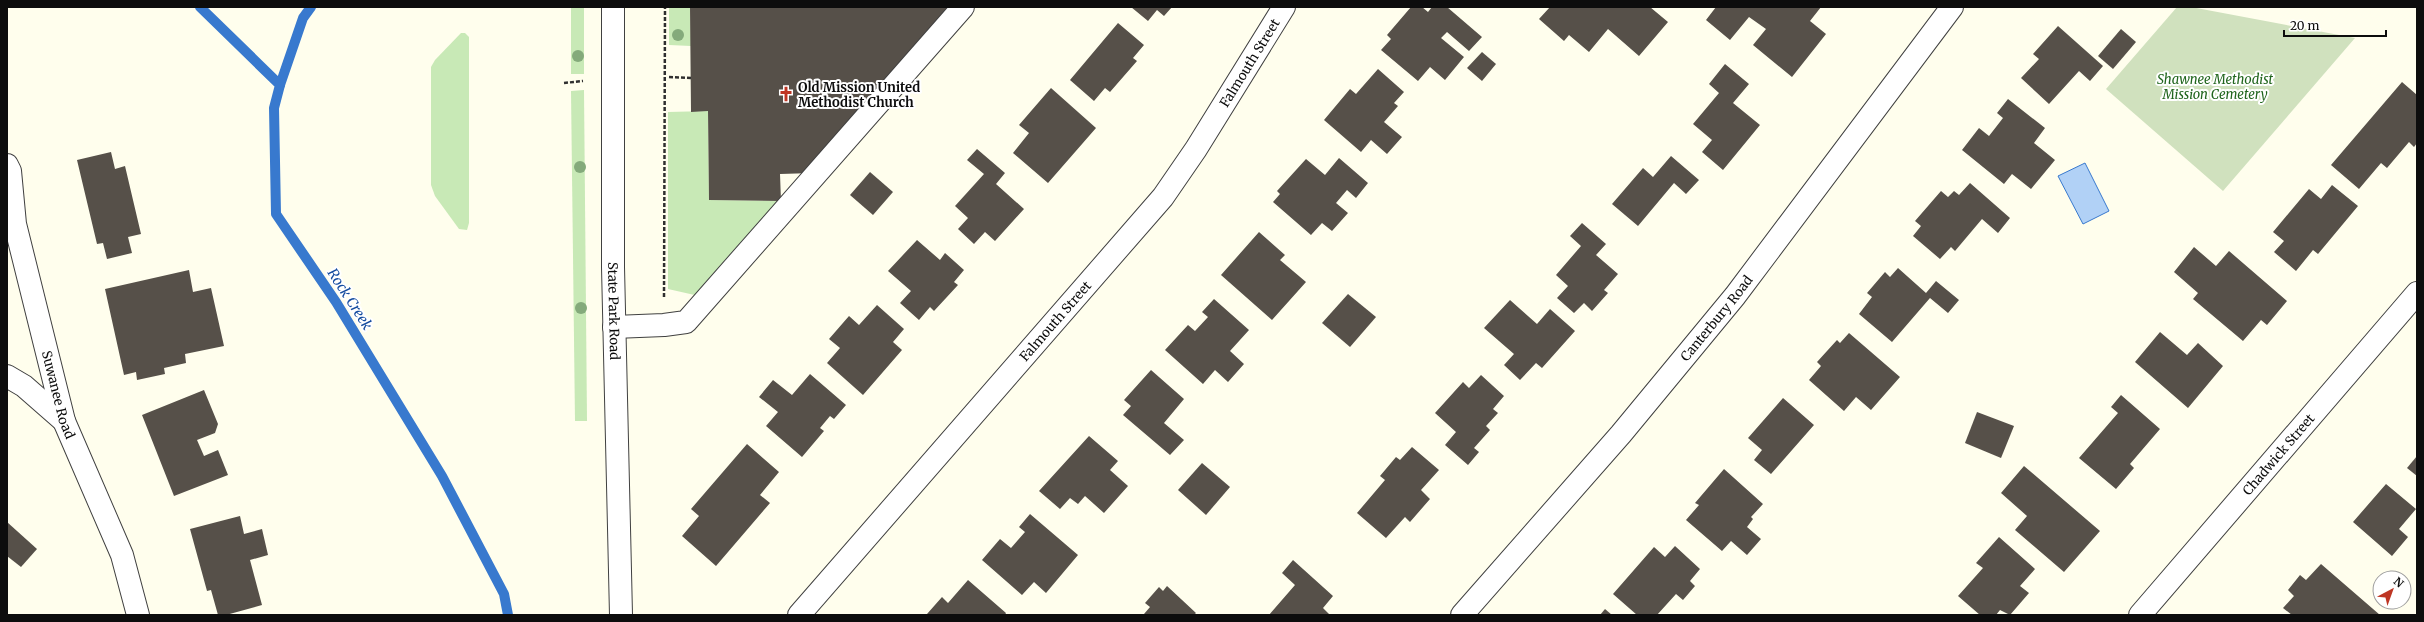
<svg xmlns="http://www.w3.org/2000/svg" width="2424" height="622" viewBox="0 0 2424 622" font-family="Merriweather,serif">
	<style>
		.green { fill: #c8e9b6 }
		.cemetery { fill: #d0e1be }
		.water { fill: #b1d1f6; stroke: #3879ce }
		.lines { fill: none; stroke-linecap: round; stroke-linejoin: round }
		.stream { stroke: #3879ce; stroke-width: 10 }
		.building { fill: #565049 }
		.minor-casing { stroke: #404040; stroke-width: 24 }
		.path { stroke: #2f2f2f; stroke-width: 2.5; stroke-dasharray: 4 2; stroke-linecap: butt }
		.minor { stroke: #fff; stroke-width: 22 }
		.tree { fill: #84aa7b }
		.labels { text-anchor: middle; stroke-width: 4; stroke-linejoin: round; paint-order: stroke }
		.street-label { font-size: 13px; fill: #0d0d0d; stroke: #fff }
		.park-label { font-size: 13px; font-style: italic; fill: #20651d; stroke: #fff }
		.poi-label { font-size: 13px; font-weight: bold; fill: #0d0d0d; stroke: #fff; text-anchor: start }
		.water-label { font-size: 14px; font-style: italic; fill: #154c9f; stroke: #fff }
	</style>
	<rect width="100%" height="100%" fill="#fffeed"/>
	<g class="green">
		<rect x="571" y="7" width="13" height="67"/>
		<path d="M669,7H690L691,46L669,45Z"/>
		<path d="M461,33H465L469,37V223L467,230L459,229L435,196L431,185V67L435,60Z"/>
		<path d="M584,90L587,421H575L571,91Z"/>
		<path d="M708,111L709,200L781,201L699,296L668,289V112Z"/>
	</g>
	<path class="cemetery" d="M2177,7H2191L2355,38L2223,191L2106,89Z"/>
	<path class="water" d="M2085,163L2109,211L2083,224L2058,176Z"/>
	<g class="lines">
		<g class="stream">
			<path d="M200,7L280,85L274,108L276,214L336,302L442,476L504,594L508,615"/>
			<path d="M280,85L303,18L311,7"/>
		</g>
	</g>
	<g class="building">
		<path d="M690,7H950L813,173L780,174L781,201L709,200L708,111L691,112Z"/>
		<path d="M1131,7H1172L1164,16L1157,10L1148,21Z"/>
		<path d="M1411,7H1422L1428,12L1432,7H1447L1482,37L1469,51L1447,32L1441,38L1464,57L1445,80L1430,67L1418,81L1381,50L1391,39L1387,35Z"/>
		<path d="M1550,7H1650L1668,22L1639,56L1608,29L1589,52L1569,35L1564,41L1539,19Z"/>
		<path d="M1716,7H1821L1810,21L1826,34L1792,77L1753,45L1766,29L1749,17L1730,40L1706,20Z"/>
		<path d="M1118,23L1144,45L1133,58L1137,61L1110,92L1105,88L1094,101L1070,80Z"/>
		<path d="M2058,26L2103,66L2090,81L2079,71L2049,104L2021,78L2039,59L2033,54Z"/>
		<path d="M2121,29L2136,42L2113,69L2098,56Z"/>
		<path d="M1482,52L1496,64L1482,81L1467,68Z"/>
		<path d="M1725,64L1749,84L1733,103L1760,125L1723,170L1702,152L1712,140L1693,124L1719,93L1709,84Z"/>
		<path d="M1378,69L1404,92L1394,103L1398,106L1384,122L1402,137L1387,154L1371,140L1361,152L1324,120L1350,89L1356,94Z"/>
		<path d="M2402,82L2417,95V143L2414,147L2409,142L2387,168L2381,163L2359,189L2331,165Z"/>
		<path d="M1051,88L1096,128L1048,183L1013,153L1029,133L1019,125Z"/>
		<path d="M2008,99L2045,128L2034,143L2055,160L2031,189L2012,174L2004,184L1962,150L1979,128L1989,136L2003,118L1997,113Z"/>
		<path d="M977,149L1005,173L996,184L1024,209L995,241L985,232L974,244L958,229L968,218L955,206L984,174L967,160Z"/>
		<path d="M111,152L115,169L125,166L141,234L128,237L132,253L107,259L103,243L97,244L77,160Z"/>
		<path d="M1671,156L1699,180L1686,194L1674,183L1638,226L1612,204L1643,168L1653,177Z"/>
		<path d="M1339,158L1368,183L1356,198L1347,190L1336,203L1348,213L1332,231L1322,223L1311,235L1273,202L1280,194L1277,191L1306,159L1325,175Z"/>
		<path d="M870,172L893,192L873,215L850,195Z"/>
		<path d="M1970,183L2010,218L1998,233L1982,219L1955,251L1951,247L1940,259L1913,236L1921,226L1915,221L1941,191L1948,197L1954,191L1959,195Z"/>
		<path d="M2332,185L2358,206L2318,254L2313,250L2296,271L2274,252L2284,241L2273,232L2309,189L2321,199Z"/>
		<path d="M1582,223L1606,244L1596,255L1618,274L1604,290L1608,293L1592,311L1584,303L1574,313L1557,298L1568,286L1556,275L1581,246L1570,236Z"/>
		<path d="M1259,232L1285,255L1280,260L1306,282L1272,320L1221,275Z"/>
		<path d="M917,240L940,260L945,253L964,270L954,282L958,285L934,311L930,307L919,320L900,303L911,291L888,271Z"/>
		<path d="M2194,247L2216,266L2229,251L2287,301L2267,325L2261,320L2243,341L2193,299L2198,293L2174,272Z"/>
		<path d="M1898,268L1926,293L1936,281L1959,300L1948,313L1930,298L1892,342L1859,314L1872,297L1867,293L1885,272L1890,277Z"/>
		<path d="M189,270L193,292L211,288L224,346L185,354L186,363L164,368L165,374L137,380L136,372L124,375L105,289Z"/>
		<path d="M1348,294L1376,317L1350,347L1322,323Z"/>
		<path d="M1214,299L1249,330L1230,351L1244,364L1228,382L1215,370L1203,384L1165,350L1188,325L1195,331L1208,317L1202,312Z"/>
		<path d="M1510,300L1537,324L1550,309L1575,331L1542,368L1536,363L1520,380L1504,365L1514,354L1484,328Z"/>
		<path d="M877,305L904,329L893,342L902,350L863,395L827,363L840,348L829,339L849,316L859,325Z"/>
		<path d="M2160,332L2187,355L2198,343L2223,366L2188,408L2135,362Z"/>
		<path d="M1849,333L1900,377L1871,410L1856,397L1844,411L1809,380L1821,366L1817,362L1837,340L1840,343Z"/>
		<path d="M1151,370L1184,399L1164,423L1184,440L1170,455L1123,415L1131,406L1124,400Z"/>
		<path d="M810,374L846,405L834,419L830,416L820,428L824,431L802,457L766,426L778,412L759,397L773,380L792,395Z"/>
		<path d="M1481,375L1504,396L1493,409L1498,413L1486,426L1490,430L1474,448L1479,452L1468,465L1445,445L1456,432L1435,413L1463,382L1469,388Z"/>
		<path d="M204,390L218,424L215,433L197,440L204,456L218,450L228,475L174,496L142,415Z"/>
		<path d="M2121,395L2160,429L2130,464L2134,468L2116,489L2079,458L2118,413L2111,407Z"/>
		<path d="M1783,398L1814,425L1771,474L1754,460L1762,450L1748,438Z"/>
		<path d="M1977,412L2014,426L2001,458L1965,443Z"/>
		<path d="M1089,436L1118,461L1110,470L1128,486L1104,513L1085,496L1078,504L1070,498L1060,509L1039,491Z"/>
		<path d="M747,444L779,472L760,495L770,503L716,566L682,536L699,516L691,509Z"/>
		<path d="M1412,447L1439,470L1421,490L1430,499L1410,522L1405,517L1386,538L1357,513L1385,480L1380,476L1396,457L1400,460Z"/>
		<path d="M2417,456V476L2407,468Z"/>
		<path d="M1202,463L1230,487L1206,515L1178,490Z"/>
		<path d="M2024,466L2100,531L2064,572L2015,530L2027,516L2001,493Z"/>
		<path d="M1724,469L1763,504L1751,517L1753,519L1747,527L1761,539L1747,555L1731,541L1722,551L1686,520L1699,505L1695,503Z"/>
		<path d="M2386,484L2416,509L2399,529L2408,537L2392,556L2353,522Z"/>
		<path d="M1030,514L1078,555L1046,593L1034,582L1022,595L982,560L1000,539L1011,548L1025,532L1019,527Z"/>
		<path d="M240,516L244,534L262,529L268,555L250,560L262,605L226,615H218L211,590L207,591L190,529Z"/>
		<path d="M7,522L37,549L21,567L7,556Z"/>
		<path d="M1999,537L2035,569L2020,586L2029,593L2010,615L2000,610L1996,615H1980L1958,596L1983,568L1976,563Z"/>
		<path d="M1675,546L1700,569L1690,581L1695,586L1683,600L1676,594L1657,615H1637L1613,594L1654,547L1665,557Z"/>
		<path d="M1293,560L1333,596L1323,608L1330,615H1269L1295,585L1282,573Z"/>
		<path d="M2321,564L2380,615H2292L2283,608L2294,596L2288,590L2300,575L2306,580Z"/>
		<path d="M968,580L1006,613L1005,615L927,614L942,597L948,603Z"/>
		<path d="M1167,586L1196,613L1194,615L1144,614L1150,607L1145,603L1159,587L1163,591Z"/>
		<path d="M1605,609L1612,615H1600Z"/>
	</g>
	<g class="lines">
		<defs>
			<g id="minor">
				<path id="s1" d="M613,7V267L621,615"/>
				<path id="s2" d="M7,165L10,171L15,224L64,421L122,555L138,615"/>
				<path d="M614,327L664,325L686,322L963,7"/>
				<path d="M7,376L24,386L64,421"/>
				<path id="s3" d="M799,615L1163,197L1196,149L1284,7"/>
				<path id="s4" d="M1462,615L1621,434L1735,296L1952,7"/>
				<path id="s5" d="M2140,615L2417,293"/>
			</g>
		</defs>
		<use href="#minor" class="minor-casing"/>
		<g class="path">
			<path d="M669,77L691,78"/>
			<path d="M564,83L583,81"/>
			<path d="M664,297L665,7"/>
		</g>
		<use href="#minor" class="minor"/>
	</g>
	<g class="tree">
		<circle cx="678" cy="35" r="6"/>
		<circle cx="578" cy="56" r="6"/>
		<circle cx="580" cy="167" r="6"/>
		<circle cx="581" cy="308" r="6"/>
	</g>
	<defs>
		<symbol id="church-bare" viewBox="-9 -9 18 18"><path d="M-1.2-6h2.4v3.5h3.3v2.4h-3.3V6h-2.4V-.1h-3.3v-2.4h3.3Z" fill="#be3624" stroke="#fff" stroke-width="2.5" paint-order="stroke"/></symbol>
	</defs>
	<g fill-rule="evenodd">
		<use href="#church-bare" x="775" y="83" width="22" height="22"/>
	</g>
	<g class="labels">
		<g class="street-label">
			<text dy="5" stroke="none"><textPath href="#s3" startOffset="714">Falmouth Street</textPath></text>
			<text dy="5" stroke="none"><textPath href="#s1" startOffset="304">State Park Road</textPath></text>
			<text dy="5" stroke="none"><textPath href="#s4" startOffset="391">Canterbury Road</textPath></text>
			<text dy="5" stroke="none"><textPath href="#s3" startOffset="390">Falmouth Street</textPath></text>
			<text dy="5" stroke="none"><textPath href="#s2" startOffset="236">Suwanee Road</textPath></text>
			<text dy="5" stroke="none"><textPath href="#s5" startOffset="212">Chadwick Street</textPath></text>
		</g>
		<g class="park-label">
			<text x="2215" y="84">Shawnee Methodist<tspan x="2215" dy="15">Mission Cemetery</tspan></text>
		</g>
		<g class="poi-label">
			<text x="798" y="92">Old Mission United<tspan x="798" dy="15">Methodist Church</tspan></text>
		</g>
		<g class="water-label">
			<text transform="translate(350 299) rotate(57)" y="5">Rock Creek</text>
		</g>
	</g>
	<rect width="2424" height="622" fill="none" stroke="#0d0d0d" stroke-width="16"/>
	<g transform="translate(2392 590) rotate(41)"><circle r="19" fill="#ffffff" stroke="#9e9e9e"/>
	<path d="M0-3L7 15L0 10L-7 15Z" fill="#be3624"/>
	<text y="-6" font-size="11" font-weight="bold" text-anchor="middle" fill="#0d0d0d">N</text>
	</g>
	<path d="M2284 30v6h102v-6" fill="none" stroke="#0d0d0d" stroke-width="2"/>
	<text x="2290" y="30" font-size="12" fill="#0d0d0d" stroke="#ffffff" stroke-width="3" paint-order="stroke">20 m</text>
</svg>
